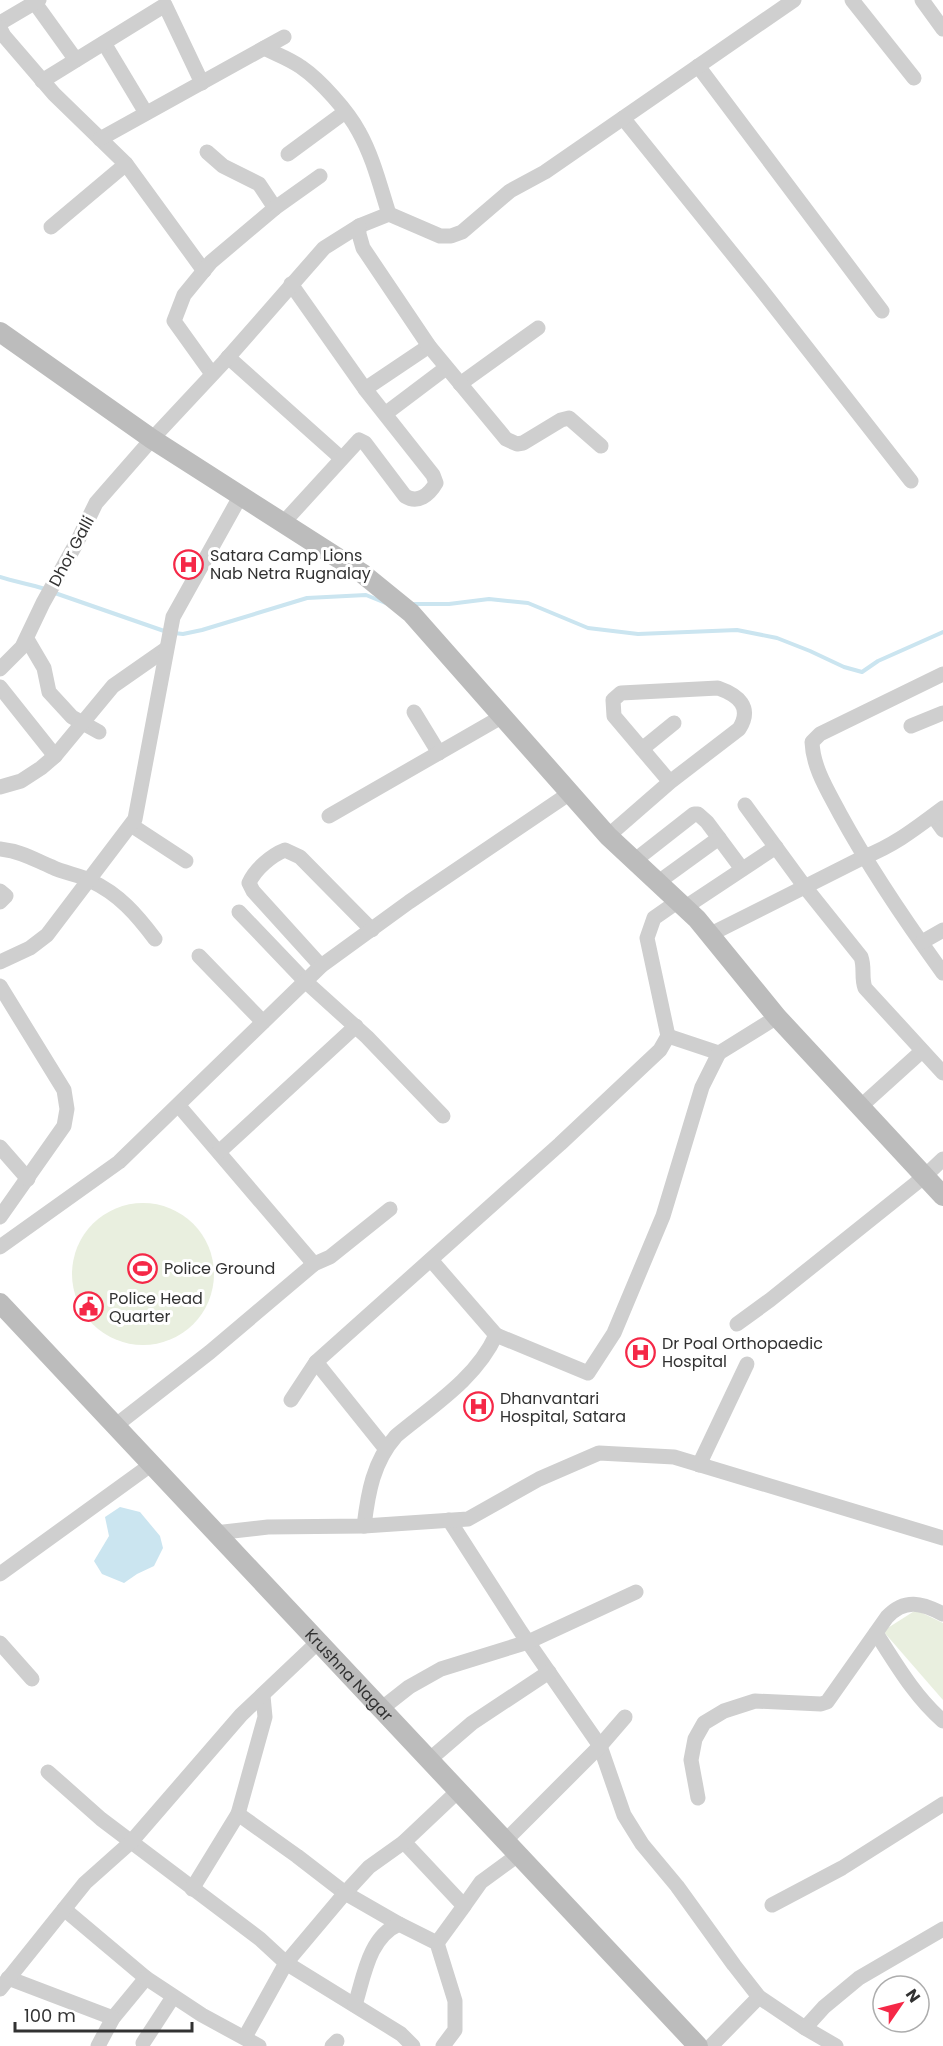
<svg xmlns="http://www.w3.org/2000/svg" width="943" height="2046" viewBox="0 0 943 2046" font-family="Poppins,sans-serif">
	<style>
		.green { fill: #e9efdf }
		.water { fill: #cbe5f0 }
		.lines { fill: none; stroke-linecap: round; stroke-linejoin: round }
		.stream { stroke: #cbe5f0; stroke-width: 4 }
		.minor { stroke: #cfcfcf; stroke-width: 15 }
		.secondary { stroke: #bcbcbc; stroke-width: 20 }
		.labels { text-anchor: middle; stroke-width: 6; stroke-linejoin: round; paint-order: stroke }
		.street-label { font-size: 16px; fill: #323232; stroke: #fff }
		.poi-label { font-size: 16px; fill: #323232; stroke: #fff; text-anchor: start }
	</style>
	<rect width="100%" height="100%" fill="#fff"/>
	<g class="green">
		<circle cx="143" cy="1274" r="71"/>
		<path d="M916,1610L943,1623V1700L883,1631Z"/>
	</g>
	<path class="water" d="M120,1507L140,1512L160,1536L163,1548L154,1566L137,1574L124,1583L102,1574L94,1561L109,1536L105,1517Z"/>
	<g class="lines">
		<g class="stream">
			<path d="M0,577C15,582 30,584 45,589"/>
			<path d="M52,592L167,632"/>
			<path d="M410,604H449L489,599L528,603L588,628L638,634L737,630L777,638L810,651L844,667L862,672L878,661L943,632"/>
			<path d="M174,633L183,634L202,630L307,598L366,595L388,604"/>
		</g>
		<g class="minor">
			<path d="M852,0L914,78"/>
			<path d="M922,0L943,29"/>
			<path d="M35,3L76,60"/>
			<path d="M0,23L39,0"/>
			<path d="M0,28L4,36L54,94L126,164L204,271"/>
			<path d="M104,43L146,113"/>
			<path d="M264,48C276,54 290,59 301,67C320,80 348,111 359,132C373,157 380,186 389,214"/>
			<path d="M698,66L882,311"/>
			<path d="M42,81L165,5L202,83"/>
			<path d="M623,118L760,288L911,481"/>
			<path d="M100,139L284,37"/>
			<path d="M207,152L223,166L259,184L275,208"/>
			<path d="M288,154L345,112"/>
			<path d="M51,227L126,164"/>
			<path d="M228,357L341,458"/>
			<path d="M212,374L174,321L184,295L211,262L275,208L320,176"/>
			<path d="M460,384L538,328"/>
			<path d="M365,389L429,346"/>
			<path d="M385,414L446,368"/>
			<path d="M601,446L569,418L561,420L523,443L517,444L506,439L429,346L363,248L359,234V226L389,214L440,236H451L462,232L510,191L545,172L794,0"/>
			<path d="M284,522L359,440L365,443L405,496C418,504 429,495 436,483L433,475L365,389L291,284"/>
			<path d="M27,639L44,668L49,692L72,717L99,732"/>
			<path d="M0,669L22,647L43,603L77,542L96,503L152,439L224,362L324,248L359,226"/>
			<path d="M943,674L820,734L812,742C813,768 828,791 840,814C870,869 906,922 943,973"/>
			<path d="M0,687L55,756"/>
			<path d="M414,712L439,753"/>
			<path d="M911,726L943,713"/>
			<path d="M642,749L674,723"/>
			<path d="M0,787L21,781L41,768L55,756L113,686L166,649"/>
			<path d="M745,805L805,887L861,957C865,968 861,977 865,988L943,1073"/>
			<path d="M329,816L503,716"/>
			<path d="M933,816L943,830"/>
			<path d="M131,825L186,861"/>
			<path d="M608,836L670,782L739,729C753,707 738,695 718,688L621,693L613,700L614,716L670,782"/>
			<path d="M0,849C23,852 31,858 52,867C64,873 80,875 91,881C119,894 137,915 155,939"/>
			<path d="M634,861L694,814H698L707,822L742,869"/>
			<path d="M657,883L719,838"/>
			<path d="M0,891L6,896L0,902"/>
			<path d="M684,908L776,847"/>
			<path d="M239,912L305,981L367,1037L443,1116"/>
			<path d="M709,935L864,857C895,845 916,828 943,808"/>
			<path d="M922,942L943,930"/>
			<path d="M199,956L263,1022"/>
			<path d="M0,962L30,948L47,935L135,819L173,617L241,495"/>
			<path d="M321,966L253,891L249,883C255,869 272,855 285,850L300,857L372,930"/>
			<path d="M0,986L64,1090L67,1109L64,1126L0,1217"/>
			<path d="M668,1036L719,1053L777,1017"/>
			<path d="M179,1106L314,1264"/>
			<path d="M860,1107L922,1051"/>
			<path d="M0,1147L28,1179"/>
			<path d="M219,1152L356,1026"/>
			<path d="M0,1247L119,1162L321,966L409,902L570,793"/>
			<path d="M737,1324L770,1300L925,1176L943,1159"/>
			<path d="M496,1335L588,1373L614,1333L663,1216L702,1087L719,1053"/>
			<path d="M316,1362L385,1448"/>
			<path d="M291,1400L316,1362L560,1144L660,1050L668,1036L647,938L654,918L677,902"/>
			<path d="M115,1426L210,1352L314,1264L330,1257L390,1209"/>
			<path d="M699,1465L747,1364"/>
			<path d="M449,1520L521,1632L600,1746L624,1815L642,1844L677,1886L734,1965L759,1997L805,2028L836,2046"/>
			<path d="M364,1526C368,1493 373,1462 396,1436C432,1406 476,1379 496,1335L431,1260"/>
			<path d="M215,1533L268,1527L364,1526L468,1519L539,1479L599,1453L674,1457L943,1538"/>
			<path d="M0,1574L152,1464"/>
			<path d="M876,1633C896,1664 915,1697 943,1721"/>
			<path d="M0,1643L32,1679"/>
			<path d="M381,1709L409,1687L441,1669L528,1642L636,1592"/>
			<path d="M429,1760L472,1723L549,1672"/>
			<path d="M48,1772L101,1819L260,1939L286,1963L401,2034L413,2046"/>
			<path d="M698,1798L691,1760L695,1739L704,1723L724,1711L755,1701L821,1704L827,1702L887,1617C905,1598 922,1603 943,1614"/>
			<path d="M238,1814L265,1717L263,1696"/>
			<path d="M505,1841L600,1746L625,1717"/>
			<path d="M192,1889L238,1814L297,1856L345,1893L399,1924L437,1943L455,2001V2030L443,2046"/>
			<path d="M772,1905L842,1868L943,1804"/>
			<path d="M464,1906L481,1882L518,1855"/>
			<path d="M64,1909L146,1978L113,2018L98,2046"/>
			<path d="M437,1943L464,1906L404,1842L458,1791"/>
			<path d="M8,1978L113,2018"/>
			<path d="M146,1978L202,2015L259,2046"/>
			<path d="M0,1989L85,1883L131,1842L241,1715L318,1642"/>
			<path d="M355,2005C364,1976 369,1937 399,1924"/>
			<path d="M805,2028L824,2007L859,1978L943,1929"/>
			<path d="M245,2037L286,1963L345,1893L369,1867L404,1842"/>
			<path d="M143,2043L173,1997"/>
			<path d="M332,2046L337,2041"/>
			<path d="M711,2046L759,1997"/>
		</g>
		<g class="secondary">
			<path d="M0,332L152,439L363,574L411,613L608,836L697,919L777,1017L943,1196"/>
			<path id="s1" d="M0,1303L698,2046"/>
		</g>
	</g>
	<defs>
		<symbol id="hospital-ring" viewBox="-11 -11 22 22"><circle r="9.5" fill="#fff" stroke="#f52847" stroke-width="1.5"/><path d="M-5-5h3v3.5h4V-5h3V5h-3V1.5h-4V5h-3Z" fill="#f52847"/></symbol>
		<symbol id="stadium-ring" viewBox="-11 -11 22 22"><circle r="9.5" fill="#fff" stroke="#f52847" stroke-width="1.5"/><path d="M0-5a6.5 5 0 1 0 0 10a6.5 5 0 1 0 0-10ZM-3.5-1.8h7v3.6h-7Z" fill="#f52847"/></symbol>
		<symbol id="civic-ring" viewBox="-11 -11 22 22"><circle r="9.5" fill="#fff" stroke="#f52847" stroke-width="1.5"/><path d="M-.6-6.5H3V-4.5H.6V-3L4-1V1h2V6H-6V1h2V-1L-.6-3ZM-1.2 2.5V6h2.4V2.5Z" fill="#f52847"/></symbol>
	</defs>
	<g fill-rule="evenodd">
		<use href="#hospital-ring" x="172" y="548" width="33" height="33"/>
		<use href="#stadium-ring" x="126" y="1252" width="33" height="33"/>
		<use href="#civic-ring" x="72" y="1290" width="33" height="33"/>
		<use href="#hospital-ring" x="624" y="1336" width="33" height="33"/>
		<use href="#hospital-ring" x="462" y="1390" width="33" height="33"/>
	</g>
	<g class="labels">
		<g class="street-label">
			<text transform="translate(71 551) rotate(-62)" y="6">Dhor Galli</text>
			<text dy="6" stroke="none"><textPath href="#s1" startOffset="510">Krushna Nagar</textPath></text>
		</g>
		<g class="poi-label">
			<text x="210" y="561">Satara Camp Lions<tspan x="210" dy="18">Nab Netra Rugnalay</tspan></text>
			<text x="164" y="1274">Police Ground</text>
			<text x="109" y="1304">Police Head<tspan x="109" dy="18">Quarter</tspan></text>
			<text x="662" y="1349">Dr Poal Orthopaedic<tspan x="662" dy="18">Hospital</tspan></text>
			<text x="500" y="1404">Dhanvantari<tspan x="500" dy="18">Hospital, Satara</tspan></text>
		</g>
	</g>
	<g transform="translate(901 2004) rotate(55)"><circle r="28" fill="#ffffff" stroke="#adadad" stroke-width="1.5"/>
	<path d="M0-4.5L10 22L0 15L-10 22Z" fill="#f52847"/>
	<text y="-9" font-size="16" font-weight="bold" text-anchor="middle" fill="#323232">N</text>
	</g>
	<path d="M15 2022v9h177v-9" fill="none" stroke="#323232" stroke-width="3"/>
	<text x="24" y="2022" font-size="18" fill="#323232" stroke="#ffffff" stroke-width="4.5" paint-order="stroke">100 m</text>
</svg>
